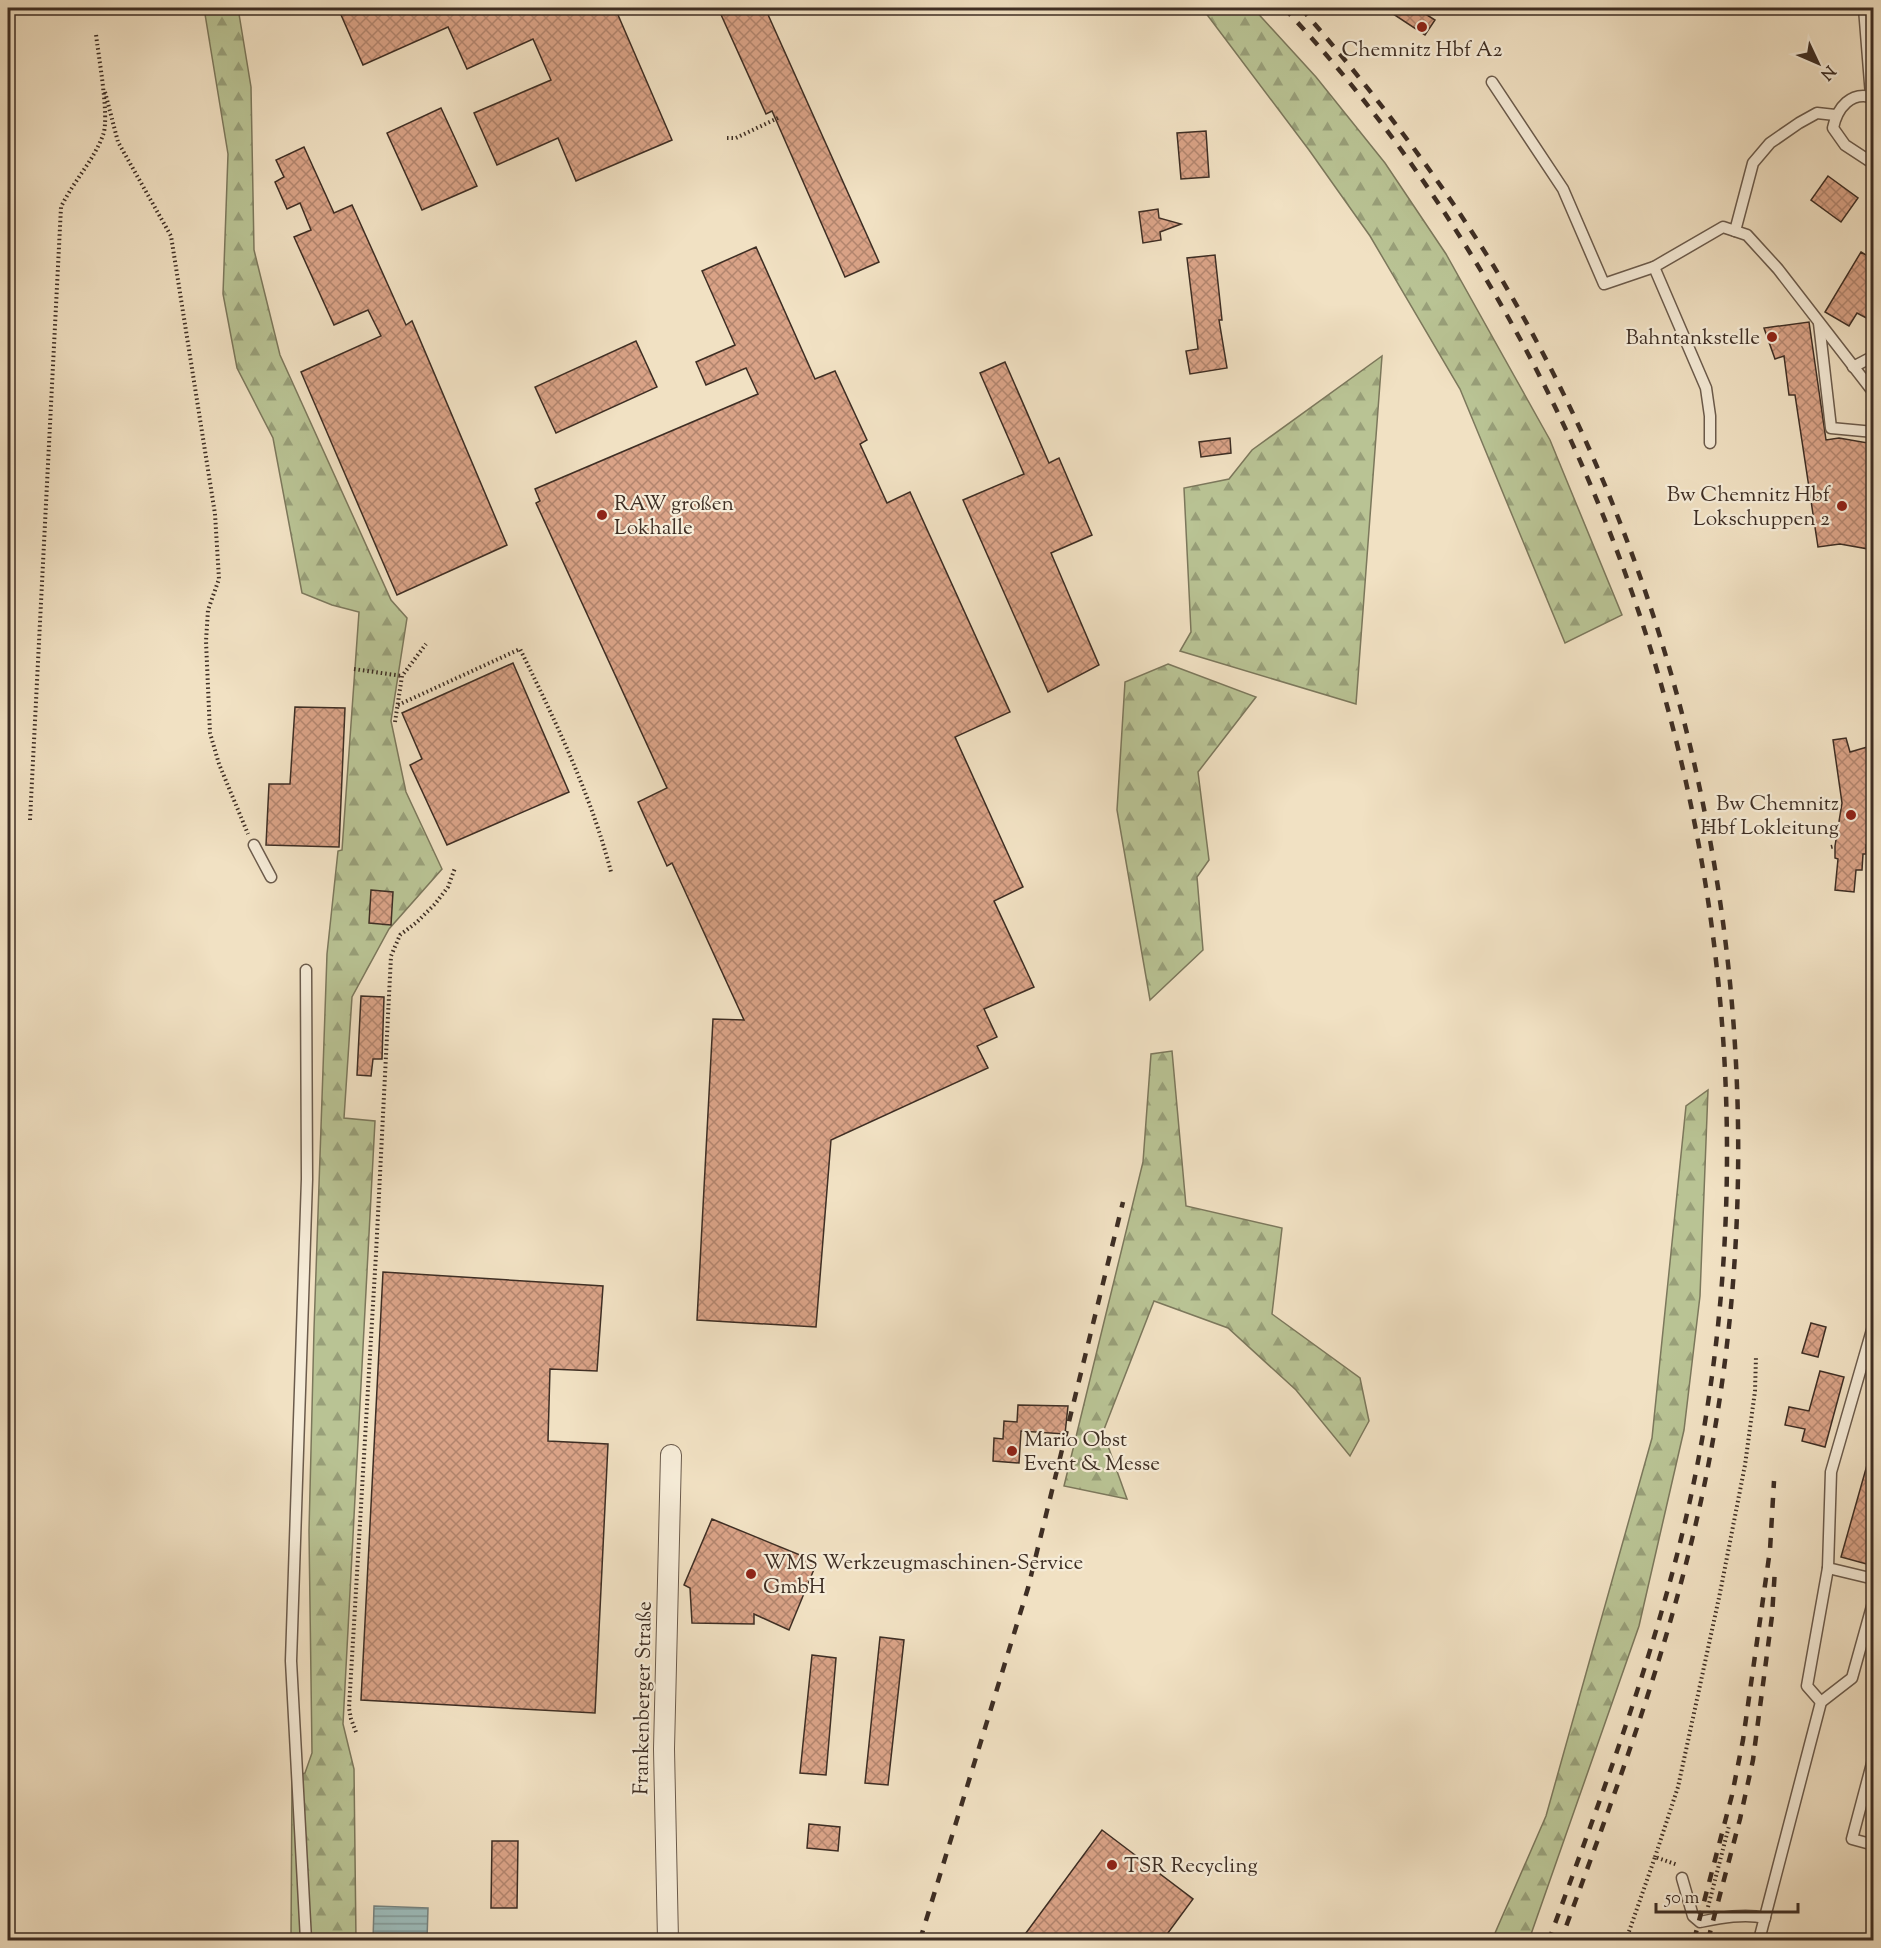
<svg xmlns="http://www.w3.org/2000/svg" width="1881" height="1948" viewBox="0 0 1881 1948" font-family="'Sorts Mill Goudy',serif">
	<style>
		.forest { fill: url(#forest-firs); stroke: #7c785c; stroke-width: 1.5 }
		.water { fill: url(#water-rules); stroke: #77837f; stroke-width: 1.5 }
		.building { fill: url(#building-cross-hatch); stroke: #3e2e24; stroke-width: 1.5 }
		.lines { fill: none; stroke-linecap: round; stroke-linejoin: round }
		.service-casing { stroke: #6b5b4c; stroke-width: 13 }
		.minor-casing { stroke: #6b5b4c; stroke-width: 22 }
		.path { stroke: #3e2e24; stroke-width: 4; stroke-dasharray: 1.5 3; stroke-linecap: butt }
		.service { stroke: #f6ecd8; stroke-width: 10 }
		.minor { stroke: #f6ecd8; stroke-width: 20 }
		.rail { stroke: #3e2e24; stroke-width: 4.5; stroke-dasharray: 10 10; stroke-linecap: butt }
		.poi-dot { fill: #8f2418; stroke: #f6ecd8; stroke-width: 2 }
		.labels { text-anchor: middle; stroke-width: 4.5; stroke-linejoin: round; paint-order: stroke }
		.poi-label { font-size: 21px; fill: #3e2e24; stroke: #f6ecd8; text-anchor: start }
		.street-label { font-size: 21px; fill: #3e2e24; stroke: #f6ecd8 }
	</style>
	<defs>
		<pattern id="forest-firs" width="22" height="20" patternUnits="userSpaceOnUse" patternTransform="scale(1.5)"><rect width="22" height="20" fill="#b9c394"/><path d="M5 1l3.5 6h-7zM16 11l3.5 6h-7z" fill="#989f79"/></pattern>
		<pattern id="water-rules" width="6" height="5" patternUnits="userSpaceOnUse" patternTransform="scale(1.5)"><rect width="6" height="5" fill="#9dbcbb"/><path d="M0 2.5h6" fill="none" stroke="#819998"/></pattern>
		<pattern id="building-cross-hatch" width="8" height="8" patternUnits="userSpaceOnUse" patternTransform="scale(1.5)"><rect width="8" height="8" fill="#daa387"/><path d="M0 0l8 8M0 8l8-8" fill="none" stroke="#b2856e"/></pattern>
	</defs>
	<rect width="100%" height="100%" fill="#f1e1c3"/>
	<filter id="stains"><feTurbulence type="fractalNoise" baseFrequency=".00333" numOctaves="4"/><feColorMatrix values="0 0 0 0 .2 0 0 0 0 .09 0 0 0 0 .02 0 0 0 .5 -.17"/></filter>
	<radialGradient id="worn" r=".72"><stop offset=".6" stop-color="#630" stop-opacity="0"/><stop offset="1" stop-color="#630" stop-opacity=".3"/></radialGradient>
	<g class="forest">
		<path d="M204,8H238L251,87L254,250L280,355L391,600L407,618L391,721L406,792L442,869L389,929L352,997L344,1118L375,1121L343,1724L354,1769L356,1940H291L292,1778L305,1773L312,1753L309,1531L314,1329L327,954L338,851L342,850L359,612L332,605L302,593L273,438L237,368L223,294L228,154Z"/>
		<path d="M1202,8H1253L1316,77L1385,163L1446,254L1550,440L1622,615L1565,643L1460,389L1370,236L1309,150Z"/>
		<path d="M1382,356L1356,704L1180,651L1191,632L1184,488L1229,479L1252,450Z"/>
		<path d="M1168,664L1256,697L1198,772L1209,860L1197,877L1203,950L1150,1000L1117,810L1125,682Z"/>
		<path d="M1172,1051L1186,1206L1282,1228L1272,1314L1360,1378L1369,1421L1350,1456L1296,1390L1228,1328L1154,1301L1103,1432L1127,1499L1064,1486L1143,1162L1151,1054Z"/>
		<path d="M1708,1090L1700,1296L1684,1430L1639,1626L1529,1940H1492L1546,1816L1652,1438L1686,1106Z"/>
	</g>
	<path class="water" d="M374,1906L428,1908L427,1940H373Z"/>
	<g class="building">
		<path d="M338,8H615L672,140L576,181L558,138L497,165L474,113L551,80L533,39L467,69L448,27L363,65Z"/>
		<path d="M718,8H765L879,262L845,277L772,111L766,114Z"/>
		<path d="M1384,8H1416L1435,20L1425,35Z"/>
		<path d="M441,108L477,186L422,210L387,133Z"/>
		<path d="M1206,131L1209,177L1181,179L1177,133Z"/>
		<path d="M304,147L334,213L352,205L406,325L412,321L507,545L397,595L301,372L381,336L368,310L334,325L294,237L311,230L300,203L287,209L275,182L284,177L276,160Z"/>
		<path d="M1828,176L1858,198L1841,222L1811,200Z"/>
		<path d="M1158,209L1159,218L1181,224L1160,232L1161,240L1143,243L1139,212Z"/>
		<path d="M756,247L815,379L835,371L867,440L860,444L887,503L910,492L1010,712L955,737L1023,887L994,901L1034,987L984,1009L997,1037L977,1046L988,1068L831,1140L816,1327L697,1320L713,1019L744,1020L672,863L667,866L638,802L667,788L536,503L540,501L535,489L758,394L746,368L706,385L696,362L735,345L702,271Z"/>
		<path d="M1861,252L1874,260V322L1857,313L1849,326L1825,312Z"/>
		<path d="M1215,255L1222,320H1219L1227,368L1190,374L1186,351L1198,349L1187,258Z"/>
		<path d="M1809,322L1826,440L1839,438L1874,444L1870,467H1874V550L1840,544L1818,547L1795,395H1789L1784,356L1775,359L1764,328Z"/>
		<path d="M636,341L657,387L556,433L535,387Z"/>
		<path d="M1005,362L1049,463L1059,458L1092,535L1051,553L1099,665L1048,692L963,500L1024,474L980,373Z"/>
		<path d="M1230,438L1231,453L1201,457L1199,442Z"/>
		<path d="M513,663L569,792L447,845L410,765L422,759L402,713Z"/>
		<path d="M295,707L345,708L339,847L266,845L269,784H290Z"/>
		<path d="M1846,738L1850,752L1874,745L1872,842L1866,845V854H1863L1862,870H1856L1854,892L1835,890L1838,859L1835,858V846L1842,803L1833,740Z"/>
		<path d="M371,890L393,892L391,925L369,923Z"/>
		<path d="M361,996L384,997L382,1059H373L371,1076L357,1075Z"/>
		<path d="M383,1272L603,1286L597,1371L550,1369L548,1441L608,1444L595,1713L361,1700Z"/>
		<path d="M1811,1323L1826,1327L1818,1357L1802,1353Z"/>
		<path d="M1820,1371L1844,1377L1825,1447L1802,1441L1805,1429L1785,1425L1789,1407L1809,1411Z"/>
		<path d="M1018,1405L1068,1406L1065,1434L1021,1431L1019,1463L993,1461L994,1438L1003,1439L1004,1421L1017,1422Z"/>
		<path d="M1869,1458H1874V1566L1841,1557Z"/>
		<path d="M712,1519L817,1562L789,1630L754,1614V1624L692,1623L690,1588L684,1585Z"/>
		<path d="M880,1637L904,1640L888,1785L865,1783Z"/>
		<path d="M812,1655L836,1658L826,1775L800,1773Z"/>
		<path d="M809,1824L840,1827L838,1851L807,1848Z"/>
		<path d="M1102,1830L1193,1899L1162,1941H1020Z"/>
		<path d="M492,1841H518L517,1908H491Z"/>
	</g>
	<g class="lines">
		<defs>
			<g id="service">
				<path d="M1864,8L1871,96L1874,95"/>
				<path d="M1492,82L1563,189L1604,284L1654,267L1706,388L1710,416V443"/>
				<path d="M1874,98C1851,90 1837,108 1833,128L1845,145L1874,164"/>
				<path d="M1735,231L1753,163L1770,143L1799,123L1817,113L1835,115"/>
				<path d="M1654,267L1723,227L1747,235L1778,269L1874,393"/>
				<path d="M1819,323L1831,428L1874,432"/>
				<path d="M1853,367L1874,356"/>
				<path d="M254,845L271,877"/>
				<path d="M1872,850L1874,849"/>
				<path d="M306,970L307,1179L291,1661L306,1940"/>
				<path d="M1828,1568L1874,1579"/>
				<path d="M1821,1702L1807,1686L1828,1568L1831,1472L1874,1323"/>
				<path d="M1874,1756L1852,1839L1874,1845"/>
				<path d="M1682,1878L1693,1916L1700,1922C1720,1918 1744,1913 1765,1918"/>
				<path d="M1759,1940L1821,1702L1852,1678L1874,1599"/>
			</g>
			<path id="minor" d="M668,1940L664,1749L671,1455"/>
		</defs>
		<use href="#service" class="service-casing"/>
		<use href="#minor" class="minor-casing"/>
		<g class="path">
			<path d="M105,92L118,142L171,236L215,514L219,579L208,610L206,641L210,733L219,764L248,834"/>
			<path d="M727,138H736L780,117"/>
			<path d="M354,669L402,676"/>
			<path d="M398,705L520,649C555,720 591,795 611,872"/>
			<path d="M395,722L402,676L426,644"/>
			<path d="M30,820L61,207C73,182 94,160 103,135C110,118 98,54 96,34"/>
			<path d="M1831,847L1835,846"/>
			<path d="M356,1732L351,1719L349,1708L376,1254L391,956L400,935L417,922L435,904L448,887L455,868"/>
			<path d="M1655,1857L1678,1787L1720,1593L1745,1465L1755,1391L1756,1356"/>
			<path d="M1708,1907L1729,1826"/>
			<path d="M1626,1940L1655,1857L1678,1865"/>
		</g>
		<use href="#service" class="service"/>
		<use href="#minor" class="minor"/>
		<g class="rail">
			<path d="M1284,8C1355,83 1418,168 1472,256C1688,605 1773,1029 1703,1434C1673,1609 1609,1775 1549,1940"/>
			<path d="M1301,8C1371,89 1436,173 1493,265C1703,611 1783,1036 1714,1434C1684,1609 1622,1775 1561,1940"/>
			<path d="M920,1940L1028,1588L1123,1202"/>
			<path d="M1694,1940L1732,1795L1743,1740L1770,1550L1774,1481"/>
			<path d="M1708,1940L1740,1819L1753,1760L1772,1616L1775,1569"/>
		</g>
	</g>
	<g class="poi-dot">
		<circle cx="1422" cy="27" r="6"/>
		<circle cx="1772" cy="337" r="6"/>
		<circle cx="1842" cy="506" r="6"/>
		<circle cx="602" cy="515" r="6"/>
		<circle cx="1851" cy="815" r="6"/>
		<circle cx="1012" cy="1451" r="6"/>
		<circle cx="751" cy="1574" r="6"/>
		<circle cx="1112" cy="1865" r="6"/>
	</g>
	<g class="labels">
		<g class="poi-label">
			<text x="1422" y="56" text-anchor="middle">Chemnitz Hbf A2</text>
			<text x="1760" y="344" text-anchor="end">Bahntankstelle</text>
			<text x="1830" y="501" text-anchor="end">Bw Chemnitz Hbf<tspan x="1830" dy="24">Lokschuppen 2</tspan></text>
			<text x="614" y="510">RAW großen<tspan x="614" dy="24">Lokhalle</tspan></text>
			<text x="1839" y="810" text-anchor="end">Bw Chemnitz<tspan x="1839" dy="24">Hbf Lokleitung</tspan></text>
			<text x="1024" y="1446">Mario Obst<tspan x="1024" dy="24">Event &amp; Messe</tspan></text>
			<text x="763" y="1569">WMS Werkzeugmaschinen-Service<tspan x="763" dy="24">GmbH</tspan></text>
			<text x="1124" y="1872">TSR Recycling</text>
		</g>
		<g class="street-label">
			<text transform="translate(642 1698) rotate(-89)" y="7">Frankenberger Straße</text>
		</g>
	</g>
	<rect width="1881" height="1948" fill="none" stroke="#f1e1c3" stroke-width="30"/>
	<rect x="9" y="9" width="1863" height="1930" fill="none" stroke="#3e2e24" stroke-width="3"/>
	<rect x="15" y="15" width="1851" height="1918" fill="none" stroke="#3e2e24" stroke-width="1.5"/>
	<g transform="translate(1818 63) rotate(134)" stroke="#f6ecd8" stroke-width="4.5" paint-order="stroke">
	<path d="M0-4.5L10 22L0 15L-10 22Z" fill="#3e2e24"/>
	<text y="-9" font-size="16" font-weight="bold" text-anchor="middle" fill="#3e2e24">N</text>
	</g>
	<path d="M1656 1903v9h142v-9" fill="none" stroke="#3e2e24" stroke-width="3"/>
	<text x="1665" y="1903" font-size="18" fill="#3e2e24" stroke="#f6ecd8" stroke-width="4.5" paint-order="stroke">50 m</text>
	<rect width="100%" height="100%" filter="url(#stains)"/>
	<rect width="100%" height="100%" fill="url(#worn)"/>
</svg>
